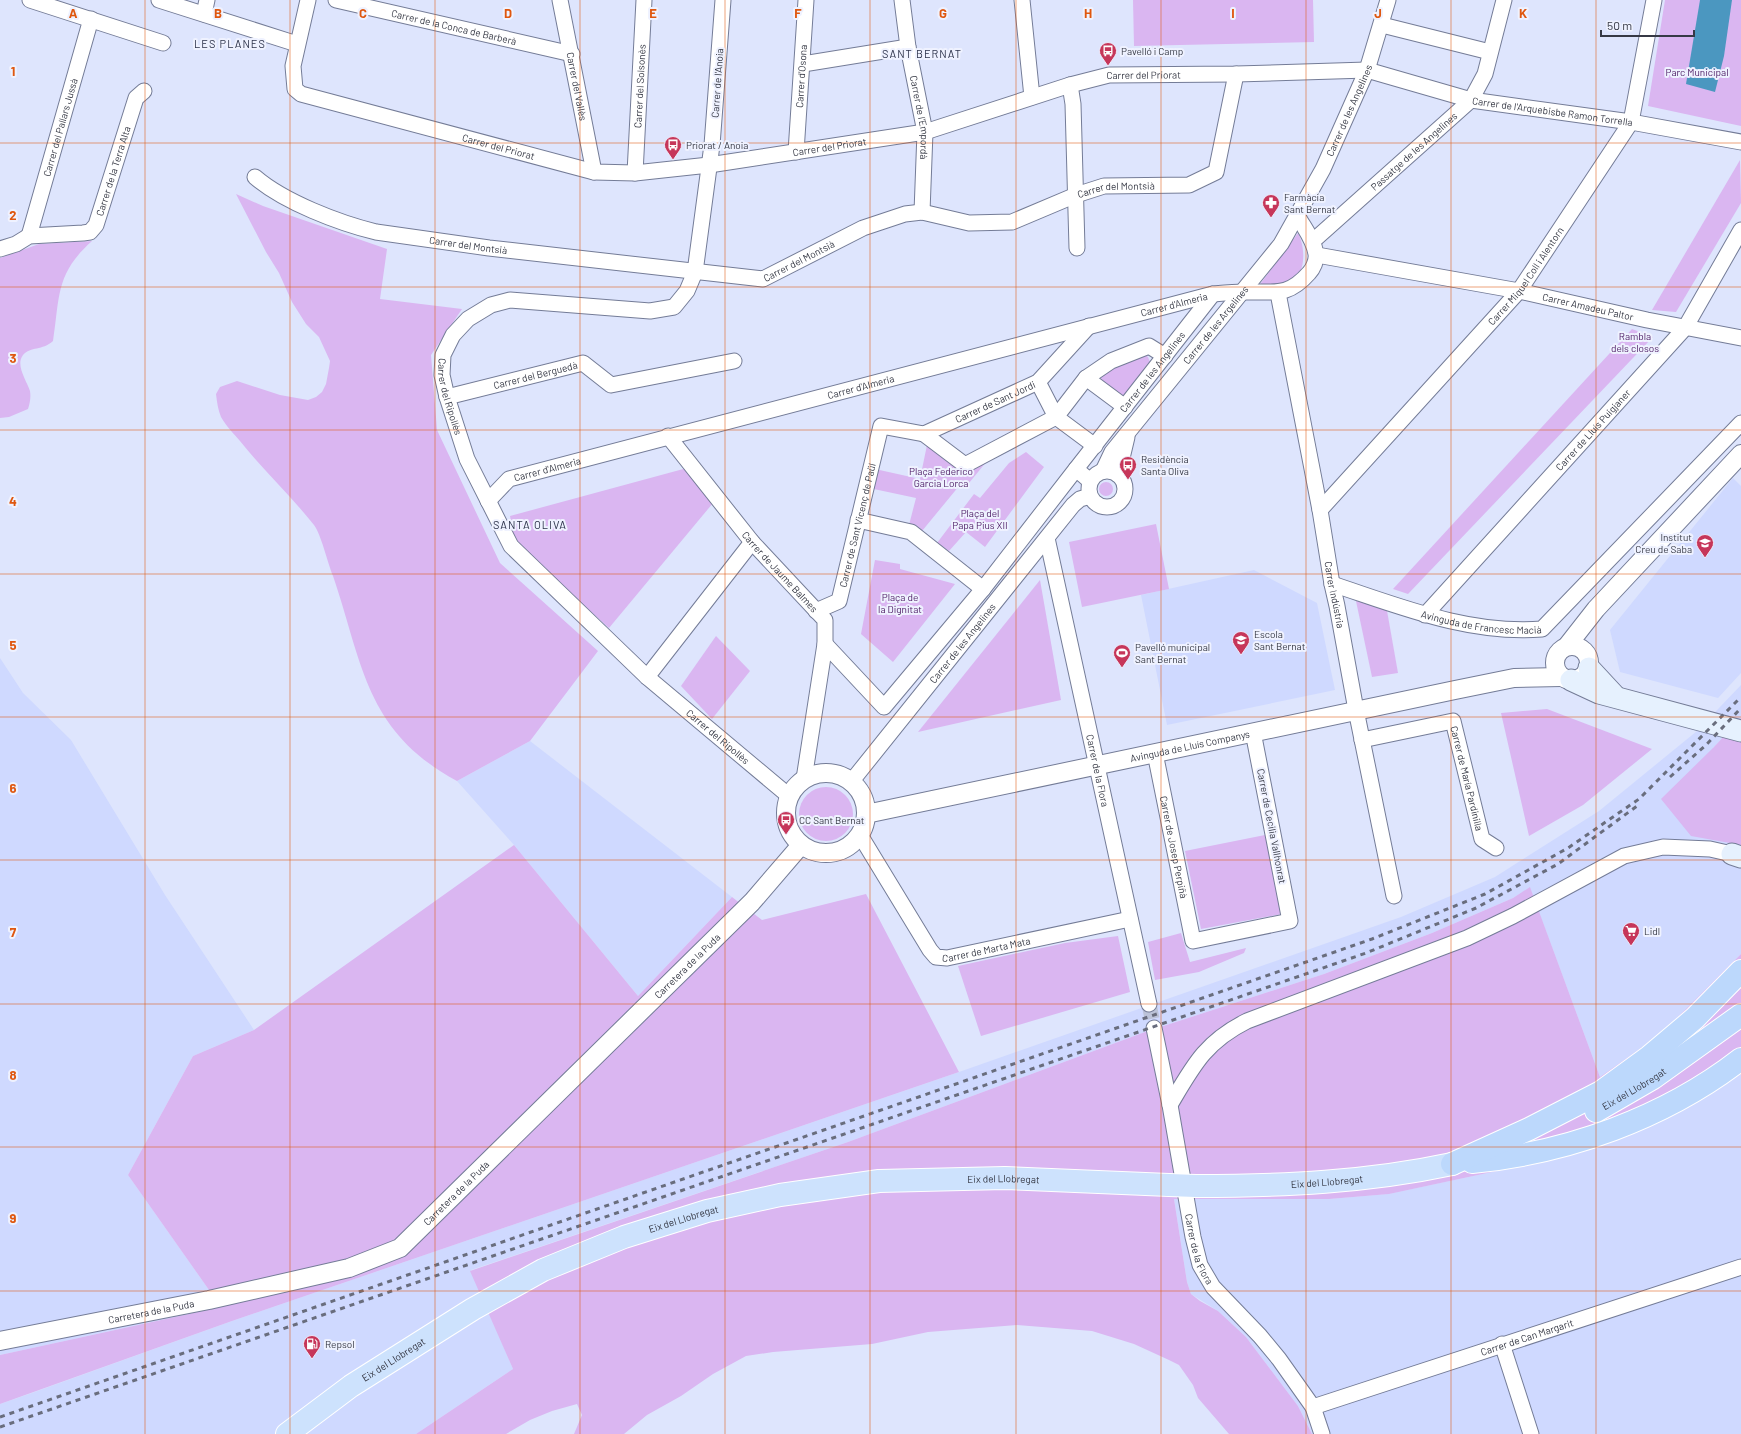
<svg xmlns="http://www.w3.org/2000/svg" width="1741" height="1434" viewBox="0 0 1741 1434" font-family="Barlow,sans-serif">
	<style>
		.built { fill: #cfd9ff }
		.green { fill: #dab6f1 }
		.water { fill: #4b97c0 }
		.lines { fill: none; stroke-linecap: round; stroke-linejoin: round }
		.minor-tunnel { stroke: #bcc3d8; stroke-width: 15; stroke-dasharray: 15 8; stroke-linecap: butt }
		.minor-casing { stroke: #747c97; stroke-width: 17 }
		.tertiary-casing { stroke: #747c97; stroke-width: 20 }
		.secondary-casing { stroke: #747c97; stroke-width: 23 }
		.primary-casing { stroke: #fff; stroke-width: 24 }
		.trunk-casing { stroke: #fff; stroke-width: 24 }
		.minor { stroke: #fff; stroke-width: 15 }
		.tertiary { stroke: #fff; stroke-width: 18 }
		.secondary { stroke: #e6f1fe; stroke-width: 21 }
		.primary { stroke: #cde2fd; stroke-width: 22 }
		.trunk { stroke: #bcd8fc; stroke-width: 22 }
		.rail { stroke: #696d7d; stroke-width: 3; stroke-dasharray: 5 5; stroke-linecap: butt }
		.primary-bridge-casing { stroke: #fff; stroke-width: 24; stroke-linecap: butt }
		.primary-bridge { stroke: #cde2fd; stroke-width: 22 }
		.grid { fill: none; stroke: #df570f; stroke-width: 1; stroke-opacity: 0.55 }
		.labels { text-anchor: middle; stroke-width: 4; stroke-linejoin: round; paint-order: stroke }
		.street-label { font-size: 10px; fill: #363945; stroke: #eff2ff }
		.poi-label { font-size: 10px; fill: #363945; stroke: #eff2ff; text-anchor: start }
		.park-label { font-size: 10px; fill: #4c1b64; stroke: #eff2ff }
		.neighbourhood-label { font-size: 11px; letter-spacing: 1px; fill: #2d334b; stroke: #eff2ff }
		.grid-label { font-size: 13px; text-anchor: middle; font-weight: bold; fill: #df570f; stroke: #eff2ff; stroke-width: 4; stroke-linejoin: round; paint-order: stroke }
	</style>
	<rect width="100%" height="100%" fill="#dee5fd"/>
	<g class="built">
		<path d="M1733,478L1741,486V673L1718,698L1620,672L1610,630Z"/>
		<path d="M1254,570L1317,603L1335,690L1167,725L1141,595Z"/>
		<path d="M0,658L23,693L71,740L165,895L254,1030L193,1056L128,1175L221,1307L0,1355Z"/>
		<path d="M1741,685V718L1713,748L1741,845V954L1660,1035L1600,1077L1530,888L1513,898L1432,933L1324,974L1145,1032L848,1142L471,1270L513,1369L416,1434H0V1404L29,1394L232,1321L959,1072L1401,917L1495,877L1599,811L1697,731Z"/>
		<path d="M530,741L732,897L638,996L514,845L457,781Z"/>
		<path d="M1741,1072V1434H1312L1298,1406L1246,1337L1218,1311L1191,1294L1187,1282L1174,1199H1329L1388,1194L1506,1169L1573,1152Z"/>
	</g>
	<g class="green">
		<path d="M1133,0H1313L1314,42L1134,46Z"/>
		<path d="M1665,0H1741V126L1648,106Z"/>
		<path d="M1740,160L1741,203L1676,312L1652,310Z"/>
		<path d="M236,194L263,206L387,249L380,299L462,309L431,355L437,430L500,563L598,651L530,741L457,781C365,731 363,664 333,576C328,564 321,534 314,525C291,496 263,470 240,441C234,434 226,426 221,417C218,410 217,402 216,394L220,387L237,381L280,395L308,400L316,397L322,392L326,384L329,368L330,361L319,337L306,324L292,302L279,273L266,252Z"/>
		<path d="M1298,233C1306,248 1307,278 1286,284C1278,286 1267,286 1258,287Z"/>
		<path d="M92,241C55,274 60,297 53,341C42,351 31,346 23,355C15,365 27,381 30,391C31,397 30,403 28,409L9,417L0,418V258L39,244Z"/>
		<path d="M1632,329L1653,337L1408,594L1393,589Z"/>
		<path d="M1144,354L1148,357L1150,362L1124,401L1101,380L1102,373Z"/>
		<path d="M927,445L966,467L987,461L969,483L964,480L922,531L909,525L916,498L869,488L875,469L920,479Z"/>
		<path d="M1026,452L1044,467L985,547L966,532L949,551L937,543L974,494L980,498L1009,463Z"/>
		<path d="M687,468L713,503L609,628L515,543L510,516Z"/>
		<circle cx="1106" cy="489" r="7"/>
		<path d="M1156,524L1169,589L1082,607L1069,542Z"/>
		<path d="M875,560L900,564V569L955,584L893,662L861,634Z"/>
		<path d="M1040,580L1061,700L918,732Z"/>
		<path d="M1356,601L1386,605L1398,673L1372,677Z"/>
		<path d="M716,636L750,671L712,719L681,686Z"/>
		<path d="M1547,709L1652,749L1583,805L1529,836L1501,713Z"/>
		<path d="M1741,718V845L1691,836L1661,799L1713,748Z"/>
		<circle cx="826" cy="814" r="27"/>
		<path d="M1265,835L1282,914L1201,929L1185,851Z"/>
		<path d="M514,845L638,996L732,897L762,920L866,894L959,1072L232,1321L0,1404V1355L221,1307L128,1175L193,1056L254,1030Z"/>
		<path d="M1530,887L1600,1077L1660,1035L1741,954V1072L1573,1152L1506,1169L1389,1194L1329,1199H1174L1187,1282L1191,1294L1200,1301L1218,1311L1246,1337L1298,1406L1312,1434H1229L1198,1398L1193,1385L1179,1365L1169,1360L1134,1344L1092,1331L1017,1325L928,1332L872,1344L773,1352L746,1356L713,1374L681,1396L647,1415L624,1434H574L582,1415L577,1404L552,1411L530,1420L506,1434H416L513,1369L470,1271L848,1142L1145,1032L1324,974L1432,933L1513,898Z"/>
		<path d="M1181,933L1190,962L1246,948L1244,953L1199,972L1155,980L1148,942Z"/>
		<path d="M1118,936L1130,992L981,1036L958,966L1065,943Z"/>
	</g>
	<path class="water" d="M1700,0H1732L1724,56L1715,92L1686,84Z"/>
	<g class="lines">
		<path class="minor-tunnel" d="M1149,1004L1154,1028"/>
		<defs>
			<g id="minor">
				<path d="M30,0L163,43"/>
				<path d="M159,0L297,44"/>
				<path id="s1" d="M308,0L293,66L295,89L301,94L594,172L635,173L709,165L925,132L1070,85L1109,75L1236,74L1367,70L1471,100L1631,122L1741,142"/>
				<path id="s2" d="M336,0L572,54"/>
				<path id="s3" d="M560,0L594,172"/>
				<path id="s4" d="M723,0L712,145L695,272L687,291L674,307L650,311L510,300L491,305L468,319L453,335L443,355L442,375L447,397L467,459L511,546L647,677L789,796"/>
				<path id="s5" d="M902,0L908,47L925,132L922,212"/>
				<path d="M1022,0L1032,97"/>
				<path d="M204,14L207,0"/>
				<path d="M1382,25L1490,52"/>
				<path d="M803,64L908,47"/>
				<path d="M1070,85L1073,104L1077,248"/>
				<path id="s6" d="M796,152L806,0"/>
				<path id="s7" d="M635,173L644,0"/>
				<path id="s8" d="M255,177C284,202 339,223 376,232L489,248L763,279L863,228L905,214L922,212L969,223L1012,222L1076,195L1104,186L1189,185L1216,172L1236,74"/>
				<path id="s9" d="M29,236L91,19"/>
				<path id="s10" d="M1313,241L1471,100L1485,74L1504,0"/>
				<path id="s11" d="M0,249L16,244L29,236L83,233L90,232L96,225L136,98L144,91"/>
				<path id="s12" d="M1317,255L1519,291L1647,320L1741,338"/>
				<path id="s13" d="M1278,293L1320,510L1332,584L1337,606L1356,710L1394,896"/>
				<path d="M1086,378L1125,407"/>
				<path d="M1038,382L1056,417L1095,446"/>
				<path id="s14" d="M447,397L583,363L611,385L734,361"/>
				<path d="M924,434L965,465L1056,417L1086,378L1111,361L1149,346L1165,356"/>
				<path id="s15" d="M668,436L752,542L825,620V644L804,779"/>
				<path id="s16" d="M1103,471L1112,452L1281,244L1323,169L1367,70L1388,0"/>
				<circle cx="1107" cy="489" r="18"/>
				<path d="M1118,475L1127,437"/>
				<path id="s17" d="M1090,481L1076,469L1213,294"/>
				<path id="s18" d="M488,501L509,479L1213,294C1224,293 1234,292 1244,292C1274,291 1287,298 1309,273C1313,269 1317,260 1316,254C1314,240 1304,228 1297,215"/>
				<path id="s19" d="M1320,510L1519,291L1631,122L1654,0"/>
				<path d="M858,520L911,532L983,589"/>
				<path id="s20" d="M1047,538L1149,1004"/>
				<path id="s21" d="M1332,584C1399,606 1469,635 1542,629L1741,423"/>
				<path id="s22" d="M816,611L839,601L881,426L924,434L1038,382L1089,326"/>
				<path id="s23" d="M1425,615L1685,328L1741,230"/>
				<path d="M825,644L884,707L983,589L1076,469"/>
				<path d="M647,677L752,542"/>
				<path id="s24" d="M1362,740L1453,721L1482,839L1496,848"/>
				<path id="s25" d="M1155,753L1193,941L1290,921L1253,732"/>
				<path id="s26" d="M851,782L1073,505L1080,499L1090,496"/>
				<path id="s27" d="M860,835L930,950L936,957L947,958L1130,919"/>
				<path id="s28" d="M1154,1028L1170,1105L1193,1237L1200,1265L1213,1287L1260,1336L1279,1359L1313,1407L1322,1434"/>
				<path d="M1170,1105C1193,1066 1205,1042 1247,1021L1467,938L1513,916L1624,856L1663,847L1710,849L1732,854"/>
				<path d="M1502,1344L1531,1434"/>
				<path id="s29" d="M1313,1407L1741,1267"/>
			</g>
			<g id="tertiary">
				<circle cx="1572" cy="663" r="17"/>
				<path d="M1567,646L1596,609L1741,454"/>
				<circle cx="826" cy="813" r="40"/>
				<path id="s30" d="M866,814L1455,690L1514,678L1561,677"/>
				<path id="s31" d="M0,1341L209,1300L349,1268L400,1248L752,902L801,845"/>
			</g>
			<g id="secondary">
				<path d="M1589,668L1614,695"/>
				<path d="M1571,680L1599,693L1741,731"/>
				<path d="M1732,854L1741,857"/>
			</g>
			<g id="primary">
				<path id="s32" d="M1196,1186C1283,1186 1368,1182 1452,1164"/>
				<path id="s33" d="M287,1434L351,1386L473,1309L543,1270L624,1237L707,1211L780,1195L879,1181L1005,1178L1169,1185"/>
			</g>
			<g id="trunk">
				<path id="s34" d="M1596,1111L1653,1078L1741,1015"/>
				<path d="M1472,1162C1567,1153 1665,1118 1741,1059"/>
				<path d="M1452,1164L1529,1129L1601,1092L1649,1057L1695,1018L1741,971"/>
			</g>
		</defs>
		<use href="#minor" class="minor-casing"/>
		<use href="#tertiary" class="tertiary-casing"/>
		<use href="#secondary" class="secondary-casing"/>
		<use href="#primary" class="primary-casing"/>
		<use href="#trunk" class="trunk-casing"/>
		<use href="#minor" class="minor"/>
		<use href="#tertiary" class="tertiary"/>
		<use href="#secondary" class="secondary"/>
		<use href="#primary" class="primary"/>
		<use href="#trunk" class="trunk"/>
		<g class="rail">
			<path d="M1670,777L1706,745L1741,708"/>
			<path d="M0,1417L1372,939L1485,894L1568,848L1639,799L1741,697"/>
			<path d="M0,1427L1366,953L1476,908L1558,864L1637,806"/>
		</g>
		<defs>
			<path id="primary-bridge" d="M1169,1185L1196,1186"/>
		</defs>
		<use href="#primary-bridge" class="primary-bridge-casing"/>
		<use href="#primary-bridge" class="primary-bridge"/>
	</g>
	<path class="grid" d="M145,0V1434M290,0V1434M435,0V1434M580,0V1434M725,0V1434M870,0V1434M1016,0V1434M1161,0V1434M1306,0V1434M1451,0V1434M1596,0V1434M0,143H1741M0,287H1741M0,430H1741M0,574H1741M0,717H1741M0,860H1741M0,1004H1741M0,1147H1741M0,1291H1741"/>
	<defs>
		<symbol id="bus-pin" viewBox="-11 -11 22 30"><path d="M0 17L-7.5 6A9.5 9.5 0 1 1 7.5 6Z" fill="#c6365a" stroke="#eff2ff"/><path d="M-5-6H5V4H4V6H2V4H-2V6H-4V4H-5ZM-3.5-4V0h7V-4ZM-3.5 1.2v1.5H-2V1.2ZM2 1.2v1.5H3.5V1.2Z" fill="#fff"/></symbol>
		<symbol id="pharmacy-pin" viewBox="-11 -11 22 30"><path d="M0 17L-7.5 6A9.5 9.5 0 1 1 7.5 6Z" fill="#c6365a" stroke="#eff2ff"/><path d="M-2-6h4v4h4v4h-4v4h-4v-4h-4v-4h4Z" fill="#fff"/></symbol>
		<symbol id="school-pin" viewBox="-11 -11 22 30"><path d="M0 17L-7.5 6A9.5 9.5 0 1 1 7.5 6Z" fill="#c6365a" stroke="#eff2ff"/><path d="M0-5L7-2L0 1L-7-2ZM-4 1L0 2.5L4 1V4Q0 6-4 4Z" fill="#fff"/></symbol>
		<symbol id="stadium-pin" viewBox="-11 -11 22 30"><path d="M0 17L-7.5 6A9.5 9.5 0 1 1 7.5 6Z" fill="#c6365a" stroke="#eff2ff"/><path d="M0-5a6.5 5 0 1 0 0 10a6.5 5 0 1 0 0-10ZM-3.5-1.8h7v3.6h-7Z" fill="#fff"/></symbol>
		<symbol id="supermarket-pin" viewBox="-11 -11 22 30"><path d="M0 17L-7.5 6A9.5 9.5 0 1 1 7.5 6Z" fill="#c6365a" stroke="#eff2ff"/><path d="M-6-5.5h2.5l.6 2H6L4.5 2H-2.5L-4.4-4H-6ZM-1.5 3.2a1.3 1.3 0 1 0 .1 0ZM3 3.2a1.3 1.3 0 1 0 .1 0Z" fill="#fff"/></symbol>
		<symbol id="fuel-pin" viewBox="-11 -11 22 30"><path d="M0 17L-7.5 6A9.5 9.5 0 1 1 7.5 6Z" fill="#c6365a" stroke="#eff2ff"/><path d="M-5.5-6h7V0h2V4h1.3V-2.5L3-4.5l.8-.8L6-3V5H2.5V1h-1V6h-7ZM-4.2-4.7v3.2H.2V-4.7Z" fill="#fff"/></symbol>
	</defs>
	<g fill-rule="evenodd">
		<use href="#bus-pin" x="1098" y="41" width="20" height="27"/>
		<use href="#bus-pin" x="663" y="135" width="20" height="27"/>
		<use href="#pharmacy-pin" x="1261" y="193" width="20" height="27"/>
		<use href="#bus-pin" x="1118" y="455" width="20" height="27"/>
		<use href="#school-pin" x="1695" y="533" width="20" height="27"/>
		<use href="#school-pin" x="1231" y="630" width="20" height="27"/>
		<use href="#stadium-pin" x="1112" y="643" width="20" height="27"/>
		<use href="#bus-pin" x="776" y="810" width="20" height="27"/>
		<use href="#supermarket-pin" x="1621" y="921" width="20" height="27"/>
		<use href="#fuel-pin" x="302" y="1334" width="20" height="27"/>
	</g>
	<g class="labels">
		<g class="street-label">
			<text dy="4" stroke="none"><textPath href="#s2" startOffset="121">Carrer de la Conca de Barberà</textPath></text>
			<text dy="4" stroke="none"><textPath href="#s1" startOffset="963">Carrer del Priorat</textPath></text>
			<text dy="4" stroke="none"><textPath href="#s6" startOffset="76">Carrer d'Osona</textPath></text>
			<text transform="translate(717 83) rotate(-86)" y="4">Carrer de l'Anoia</text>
			<text dy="4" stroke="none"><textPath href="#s3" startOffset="88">Carrer del Vallès</textPath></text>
			<text dy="4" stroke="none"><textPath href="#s7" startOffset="87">Carrer del Solsonès</textPath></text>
			<text dy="4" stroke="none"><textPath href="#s16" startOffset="439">Carrer de les Angelines</textPath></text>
			<text dy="4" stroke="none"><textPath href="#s1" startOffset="1377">Carrer de l'Arquebisbe Ramon Torrella</textPath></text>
			<text dy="4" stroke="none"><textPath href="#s5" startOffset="119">Carrer de l'Empordà</textPath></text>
			<text dy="4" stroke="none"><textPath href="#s9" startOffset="113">Carrer del Pallars Jussà</textPath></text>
			<text dy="4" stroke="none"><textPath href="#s1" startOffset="303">Carrer del Priorat</textPath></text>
			<text dy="4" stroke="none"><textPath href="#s1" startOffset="639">Carrer del Priorat</textPath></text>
			<text dy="4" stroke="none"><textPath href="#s10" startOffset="135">Passatge de les Angelines</textPath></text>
			<text dy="4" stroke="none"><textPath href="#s11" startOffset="159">Carrer de la Terra Alta</textPath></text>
			<text dy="4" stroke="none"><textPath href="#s8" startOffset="899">Carrer del Montsià</textPath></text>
			<text dy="4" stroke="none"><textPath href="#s8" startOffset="227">Carrer del Montsià</textPath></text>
			<text dy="4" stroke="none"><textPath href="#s8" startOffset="564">Carrer del Montsià</textPath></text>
			<text dy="4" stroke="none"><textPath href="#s19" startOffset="312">Carrer Miquel Coll i Alentorn</textPath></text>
			<text dy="4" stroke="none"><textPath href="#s18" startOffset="718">Carrer d'Almeria</textPath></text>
			<text dy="4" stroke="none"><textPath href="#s12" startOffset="276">Carrer Amadeu Paltor</textPath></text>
			<text dy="4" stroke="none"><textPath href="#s16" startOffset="185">Carrer de les Argelines</textPath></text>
			<text dy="4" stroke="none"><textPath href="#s17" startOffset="142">Carrer de les Angelines</textPath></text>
			<text dy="4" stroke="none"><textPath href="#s14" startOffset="91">Carrer del Berguedà</textPath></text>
			<text dy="4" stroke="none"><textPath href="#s18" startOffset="394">Carrer d'Almeria</textPath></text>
			<text dy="4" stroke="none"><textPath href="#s4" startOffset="613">Carrer del Ripollès</textPath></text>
			<text dy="4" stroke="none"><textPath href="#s22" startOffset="327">Carrer de Sant Jordi</textPath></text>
			<text dy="4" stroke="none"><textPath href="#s23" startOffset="250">Carrer de Lluís Puigjaner</textPath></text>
			<text dy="4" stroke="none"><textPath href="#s18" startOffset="70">Carrer d'Almeria</textPath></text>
			<text dy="4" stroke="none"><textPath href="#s22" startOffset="103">Carrer de Sant Vicenç de Paül</textPath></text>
			<text dy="4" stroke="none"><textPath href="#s15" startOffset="176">Carrer de Jaume Balmes</textPath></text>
			<text dy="4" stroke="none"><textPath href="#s13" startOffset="307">Carrer Indústria</textPath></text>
			<text dy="4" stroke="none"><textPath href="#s21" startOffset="155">Avinguda de Francesc Macià</textPath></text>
			<text dy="4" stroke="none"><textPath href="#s26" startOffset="178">Carrer de les Angelines</textPath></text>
			<text dy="4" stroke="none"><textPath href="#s4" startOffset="1057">Carrer del Ripollès</textPath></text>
			<text dy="4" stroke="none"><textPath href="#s30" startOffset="331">Avinguda de Lluís Companys</textPath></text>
			<text dy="4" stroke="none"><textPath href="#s20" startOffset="238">Carrer de la Flora</textPath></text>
			<text dy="4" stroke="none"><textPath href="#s24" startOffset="152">Carrer de María Pardinilla</textPath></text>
			<text transform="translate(1272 826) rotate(79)" y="4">Carrer de Cecilia Vallhonrat</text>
			<text dy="4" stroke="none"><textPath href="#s25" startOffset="96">Carrer de Josep Perpiñà</textPath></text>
			<text dy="4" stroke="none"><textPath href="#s27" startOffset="195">Carrer de Marta Mata</textPath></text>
			<text dy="4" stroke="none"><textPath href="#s31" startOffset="814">Carretera de la Puda</textPath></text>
			<text dy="4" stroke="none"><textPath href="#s34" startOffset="44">Eix del Llobregat</textPath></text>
			<text dy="4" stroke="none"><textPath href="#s33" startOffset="778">Eix del Llobregat</textPath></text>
			<text dy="4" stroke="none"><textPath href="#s32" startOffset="131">Eix del Llobregat</textPath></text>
			<text dy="4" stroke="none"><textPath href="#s31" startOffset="490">Carretera de la Puda</textPath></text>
			<text dy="4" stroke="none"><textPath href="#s33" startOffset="454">Eix del Llobregat</textPath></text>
			<text dy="4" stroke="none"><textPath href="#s28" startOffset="226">Carrer de la Flora</textPath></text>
			<text dy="4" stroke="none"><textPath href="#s31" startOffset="154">Carretera de la Puda</textPath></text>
			<text dy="4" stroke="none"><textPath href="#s29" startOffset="225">Carrer de Can Margarit</textPath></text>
			<text dy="4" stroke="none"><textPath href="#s33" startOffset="130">Eix del Llobregat</textPath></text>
		</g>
		<g class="poi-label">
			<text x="1121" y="55">Pavelló i Camp</text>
			<text x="686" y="149">Priorat / Anoia</text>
			<text x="1284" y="201">Farmàcia<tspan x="1284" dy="12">Sant Bernat</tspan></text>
			<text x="1141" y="463">Residència<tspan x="1141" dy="12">Santa Oliva</tspan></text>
			<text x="1692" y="541" text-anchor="end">Institut<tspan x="1692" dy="12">Creu de Saba</tspan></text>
			<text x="1254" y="638">Escola<tspan x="1254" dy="12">Sant Bernat</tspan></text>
			<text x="1135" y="651">Pavelló municipal<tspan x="1135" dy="12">Sant Bernat</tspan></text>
			<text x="799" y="824">CC Sant Bernat</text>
			<text x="1644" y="935">Lidl</text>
			<text x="325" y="1348">Repsol</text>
		</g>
		<g class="park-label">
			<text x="1697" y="76">Parc Municipal</text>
			<text x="1635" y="340">Rambla<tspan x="1635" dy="12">dels closos</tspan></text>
			<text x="941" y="475">Plaça Federico<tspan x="941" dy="12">Garcia Lorca</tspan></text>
			<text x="980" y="517">Plaça del<tspan x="980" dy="12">Papa Pius XII</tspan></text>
			<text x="900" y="601">Plaça de<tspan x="900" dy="12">la Dignitat</tspan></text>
		</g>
		<g class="neighbourhood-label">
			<text x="230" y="48">LES PLANES</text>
			<text x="922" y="58">SANT BERNAT</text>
			<text x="530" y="529">SANTA OLIVA</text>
		</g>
	</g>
	<g class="grid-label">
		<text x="73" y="18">A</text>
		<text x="218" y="18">B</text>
		<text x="363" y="18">C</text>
		<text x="508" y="18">D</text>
		<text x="653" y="18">E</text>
		<text x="798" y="18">F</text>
		<text x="943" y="18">G</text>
		<text x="1088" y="18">H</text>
		<text x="1233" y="18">I</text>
		<text x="1378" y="18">J</text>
		<text x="1523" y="18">K</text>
		<text x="13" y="76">1</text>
		<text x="13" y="220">2</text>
		<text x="13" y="363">3</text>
		<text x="13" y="506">4</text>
		<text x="13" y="650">5</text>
		<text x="13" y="793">6</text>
		<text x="13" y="937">7</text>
		<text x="13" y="1080">8</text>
		<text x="13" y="1223">9</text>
	</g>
	<path d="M1601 30v6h93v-6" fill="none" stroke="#363945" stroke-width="2"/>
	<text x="1607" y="30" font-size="12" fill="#363945" stroke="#eff2ff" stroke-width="3" paint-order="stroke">50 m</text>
</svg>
